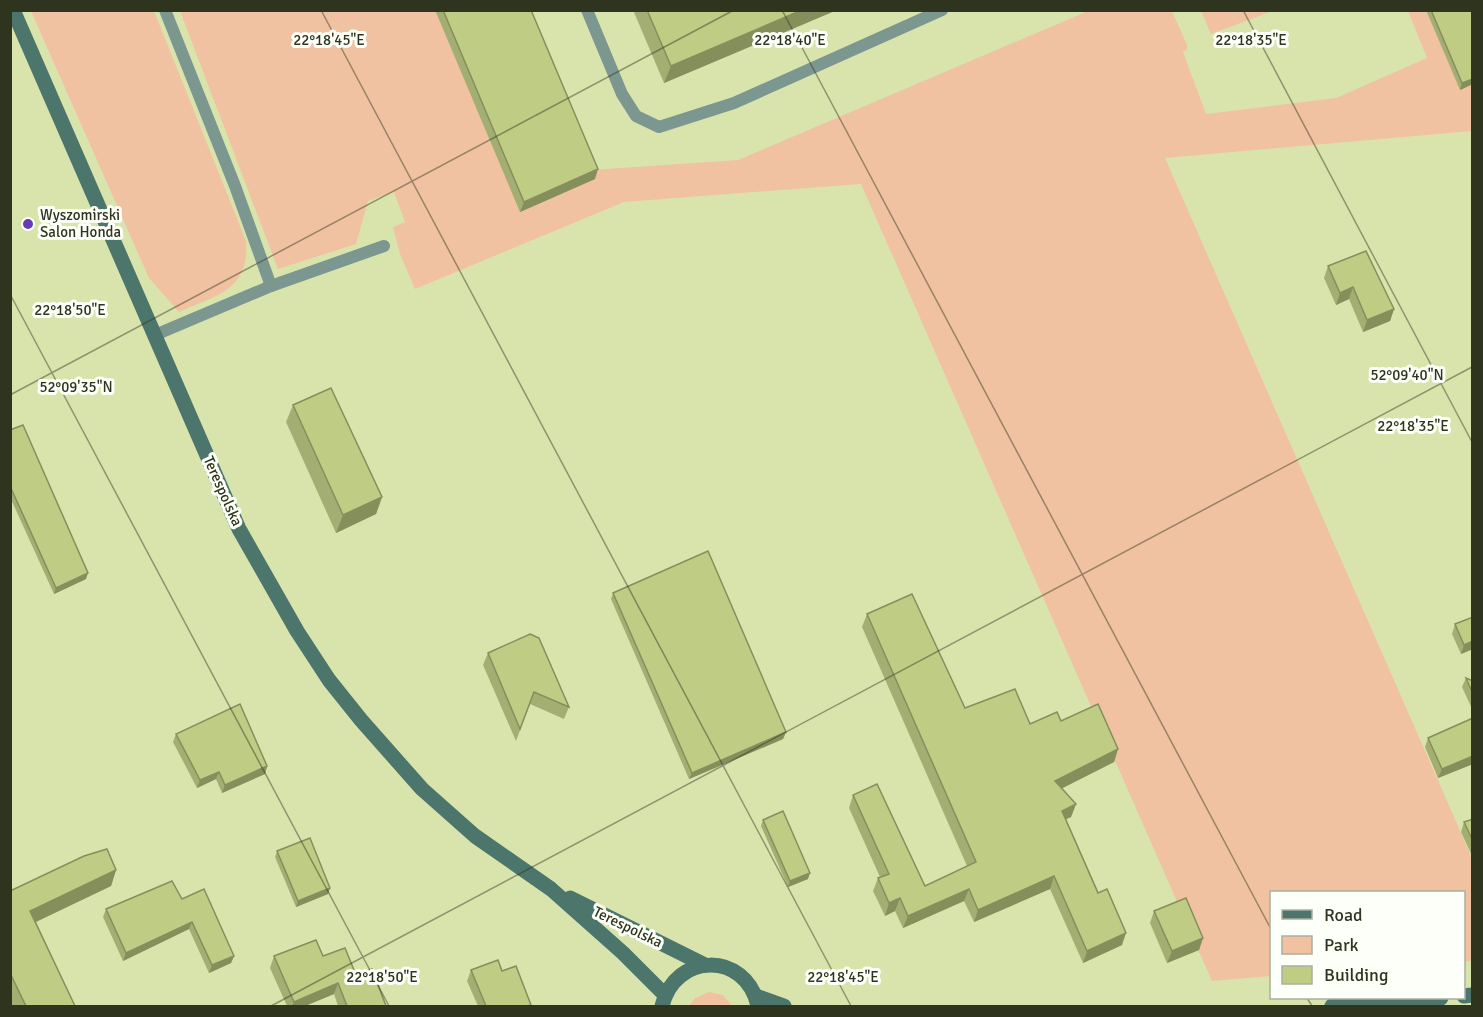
<svg xmlns="http://www.w3.org/2000/svg" width="1483" height="1017" viewBox="0 0 1483 1017" font-family="Signika,sans-serif">
	<style>
		.green { fill: #f0c2a1 }
		.lines { fill: none; stroke-linecap: round; stroke-linejoin: round }
		.lane { stroke: #7c9790; stroke-width: 12 }
		.secondary { stroke: #4c766c; stroke-width: 15 }
		.wall { fill: #a3af72 }
		.shaded-wall { fill: #858f5c }
		.building { fill: #becc84; stroke: #858f5c; stroke-width: 1.5 }
		.ticks { fill: none; stroke: #2f341e; stroke-width: 1.5; stroke-opacity: 0.45 }
		.poi-dot { fill: #6a3ab2; stroke: #fdfff9; stroke-width: 2 }
		.labels { text-anchor: middle; stroke-width: 6; stroke-linejoin: round; paint-order: stroke }
		.poi-label { font-size: 15px; fill: #2f341e; stroke: #fdfff9; text-anchor: start }
		.street-label { font-size: 15px; fill: #2f341e; stroke: #fdfff9 }
		.ticks-label { font-size: 15px; text-anchor: middle; fill: #2f341e; stroke: #fdfff9; stroke-width: 6; stroke-linejoin: round; paint-order: stroke }
	</style>
	<rect width="100%" height="100%" fill="#d9e4ad"/>
	<g class="green">
		<path d="M31,11H154L246,241C250,291 216,295 179,312L149,278Z"/>
		<path d="M180,11H435L591,170L738,160L1088,11H1172L1187,45V49L1183,52L1206,114L1336,98L1427,58L1408,11H1426L1472,84V131L1165,158L1472,858V961L1464,962V892H1272L1271,976L1212,981L861,184L624,202L415,289L400,254L393,227L405,222L394,192L368,201L356,244L278,269Z"/>
		<path d="M1201,11H1273L1211,34Z"/>
		<path d="M709,992L723,995L732,1006H689L695,998Z"/>
	</g>
	<g class="lines">
		<g class="lane">
			<path d="M165,10L235,186L271,286"/>
			<path d="M587,10L622,94L636,116L659,127L734,103L942,10"/>
			<path d="M155,335L271,286L384,246"/>
		</g>
		<g class="secondary">
			<path d="M13,10L239,529L297,631L329,680L361,720L422,789L475,836L551,889L623,953L665,995"/>
			<path d="M570,898L705,965"/>
			<path d="M756,996L784,1006"/>
			<path d="M1464,996L1472,995"/>
			<path d="M662,1006C675,952 746,951 758,1006"/>
			<path d="M1332,1006L1441,998"/>
		</g>
	</g>
	<g class="wall">
		<path d="M435,10H531L595,179L520,212Z"/>
		<path d="M633,10H837L664,83Z"/>
		<path d="M1426,10H1473V84L1460,90Z"/>
		<path d="M1328,266L1394,309L1390,321L1363,332L1349,299L1336,305L1324,278Z"/>
		<path d="M293,405L382,497L376,514L336,533L286,422Z"/>
		<path d="M10,430L86,579L54,594L10,497Z"/>
		<path d="M613,593L786,732L783,739L689,779L611,599Z"/>
		<path d="M867,614L965,708L1030,724L1061,721L1118,749L1114,762L1062,788L1076,804L1071,817L1066,819L1122,945L1083,963L1050,889L974,922L964,901L903,928L895,911L885,916L873,891L878,878L880,877L849,808L853,795L925,886L967,866L862,627Z"/>
		<path d="M1455,624L1473,649L1461,654L1452,634Z"/>
		<path d="M488,653L569,707L564,719L530,704L516,741L483,665Z"/>
		<path d="M1466,678L1473,681V711L1462,687Z"/>
		<path d="M1473,718V764L1438,778L1425,747L1428,738Z"/>
		<path d="M176,734L267,766L265,774L222,793L216,779L197,788L173,742Z"/>
		<path d="M1473,819V858L1461,832L1464,822Z"/>
		<path d="M763,820L808,879L788,887L761,826Z"/>
		<path d="M277,851L330,888L328,894L296,907L275,857Z"/>
		<path d="M116,870L111,886L36,922L75,1006H13L10,1001V891Z"/>
		<path d="M182,899L234,956L231,963L209,973L189,929L123,961L103,917L106,909Z"/>
		<path d="M1154,911L1203,938L1199,950L1167,963L1150,923Z"/>
		<path d="M274,956H323L356,975L386,1006H338L334,994L305,1006H287L270,968Z"/>
		<path d="M471,970L502,971L531,1006H478L467,981Z"/>
	</g>
	<g class="shaded-wall">
		<path d="M802,10H837L664,83L671,66Z"/>
		<path d="M1473,79V84L1460,90L1462,83Z"/>
		<path d="M598,169L595,179L520,212L524,202Z"/>
		<path d="M1353,287L1349,299L1336,305L1340,293Z"/>
		<path d="M1394,309L1390,321L1363,332L1367,320Z"/>
		<path d="M382,497L376,514L336,533L343,515Z"/>
		<path d="M88,573L86,579L54,594L56,588Z"/>
		<path d="M1473,641V649L1461,654L1464,645Z"/>
		<path d="M786,732L783,739L689,779L692,773Z"/>
		<path d="M1118,749L1114,762L1051,794L1055,781Z"/>
		<path d="M1473,756V764L1438,778L1442,769Z"/>
		<path d="M267,766L265,774L222,793L225,785Z"/>
		<path d="M219,772L216,779L197,788L200,780Z"/>
		<path d="M1076,804L1071,817L1057,823L1062,811Z"/>
		<path d="M116,870L111,886L25,927L30,911Z"/>
		<path d="M810,873L808,879L788,887L790,881Z"/>
		<path d="M1054,876L1050,889L974,922L978,910Z"/>
		<path d="M330,888L328,894L296,907L298,901Z"/>
		<path d="M969,889L964,901L903,928L908,916Z"/>
		<path d="M900,898L895,911L885,916L889,903Z"/>
		<path d="M192,922L189,929L123,961L126,953Z"/>
		<path d="M1126,933L1122,945L1083,963L1087,951Z"/>
		<path d="M1203,938L1199,950L1167,963L1172,951Z"/>
		<path d="M234,956L231,963L209,973L212,965Z"/>
		<path d="M338,983L334,994L305,1006H292L294,1002Z"/>
	</g>
	<g class="building">
		<path d="M443,10H531L598,169L524,202Z"/>
		<path d="M647,10H802L671,66Z"/>
		<path d="M1431,10H1473V79L1462,83Z"/>
		<path d="M1366,251L1394,309L1367,320L1353,287L1340,293L1328,266Z"/>
		<path d="M331,388L382,497L343,515L293,405Z"/>
		<path d="M23,425L88,573L56,588L10,486V430Z"/>
		<path d="M708,551L786,732L692,773L613,593Z"/>
		<path d="M912,594L965,708L1015,689L1030,724L1057,712L1061,721L1098,704L1118,749L1055,781L1076,804L1062,811L1098,893L1107,889L1126,933L1087,951L1054,876L978,910L969,889L908,916L900,898L889,903L878,878L889,874L853,795L877,784L925,886L976,862L867,614Z"/>
		<path d="M1473,617V641L1464,645L1455,624Z"/>
		<path d="M530,634L539,638L569,707L534,692L520,729L488,653Z"/>
		<path d="M1466,678L1473,681V694Z"/>
		<path d="M240,704L267,766L225,785L219,772L200,780L176,734Z"/>
		<path d="M1473,718V756L1442,769L1428,738Z"/>
		<path d="M783,811L810,873L790,881L763,820Z"/>
		<path d="M1473,819V841L1464,822Z"/>
		<path d="M310,838L330,888L298,901L277,851Z"/>
		<path d="M107,849L116,870L30,911L75,1006H26L10,973V891L84,856Z"/>
		<path d="M172,881L182,899L204,889L234,956L212,965L192,922L126,953L106,909Z"/>
		<path d="M1186,898L1203,938L1172,951L1154,911Z"/>
		<path d="M316,940L323,956L345,948L356,975L372,969L386,1006H347L338,983L294,1002L274,956Z"/>
		<path d="M498,960L502,971L516,966L531,1005L527,1006H486L471,970Z"/>
	</g>
	<path class="ticks" d="M321,10L851,1006M782,10L1272,931M1243,10L1472,442M10,294L389,1006M10,395L734,10M1307,998L1312,1006M271,1006L1472,367"/>
	<circle class="poi-dot" cx="28" cy="224" r="6"/>
	<g class="labels">
		<g class="poi-label">
			<text x="40" y="220">Wyszomirski<tspan x="40" dy="17">Salon Honda</tspan></text>
		</g>
		<g class="street-label">
			<text transform="translate(223 491) rotate(66)" y="5">Terespolska</text>
			<text transform="translate(628 927) rotate(26)" y="5">Terespolska</text>
		</g>
	</g>
	<g class="ticks-label">
		<text x="329" y="45">22°18'45"E</text>
		<text x="790" y="45">22°18'40"E</text>
		<text x="1251" y="45">22°18'35"E</text>
		<text x="70" y="315">22°18'50"E</text>
		<text x="1407" y="380">52°09'40"N</text>
		<text x="76" y="392">52°09'35"N</text>
		<text x="1413" y="431">22°18'35"E</text>
		<text x="382" y="982">22°18'50"E</text>
		<text x="843" y="982">22°18'45"E</text>
	</g>
	<rect width="1483" height="1017" fill="none" stroke="#2f341e" stroke-width="24"/>
	<rect x="1270" y="891" width="195" height="108" fill="#fdfff9" stroke="#abaea1" stroke-width="1.5"/>
	<rect x="1282" y="910" width="30" height="9" fill="#4c766c" stroke="#abaea1" stroke-width="1.5"/>
	<text x="1324" y="921" font-size="18" fill="#2f341e">Road</text>
	<rect x="1282" y="936" width="30" height="18" fill="#f0c2a1" stroke="#abaea1" stroke-width="1.5"/>
	<text x="1324" y="951" font-size="18" fill="#2f341e">Park</text>
	<rect x="1282" y="966" width="30" height="18" fill="#becc84" stroke="#abaea1" stroke-width="1.5"/>
	<text x="1324" y="981" font-size="18" fill="#2f341e">Building</text>
</svg>
